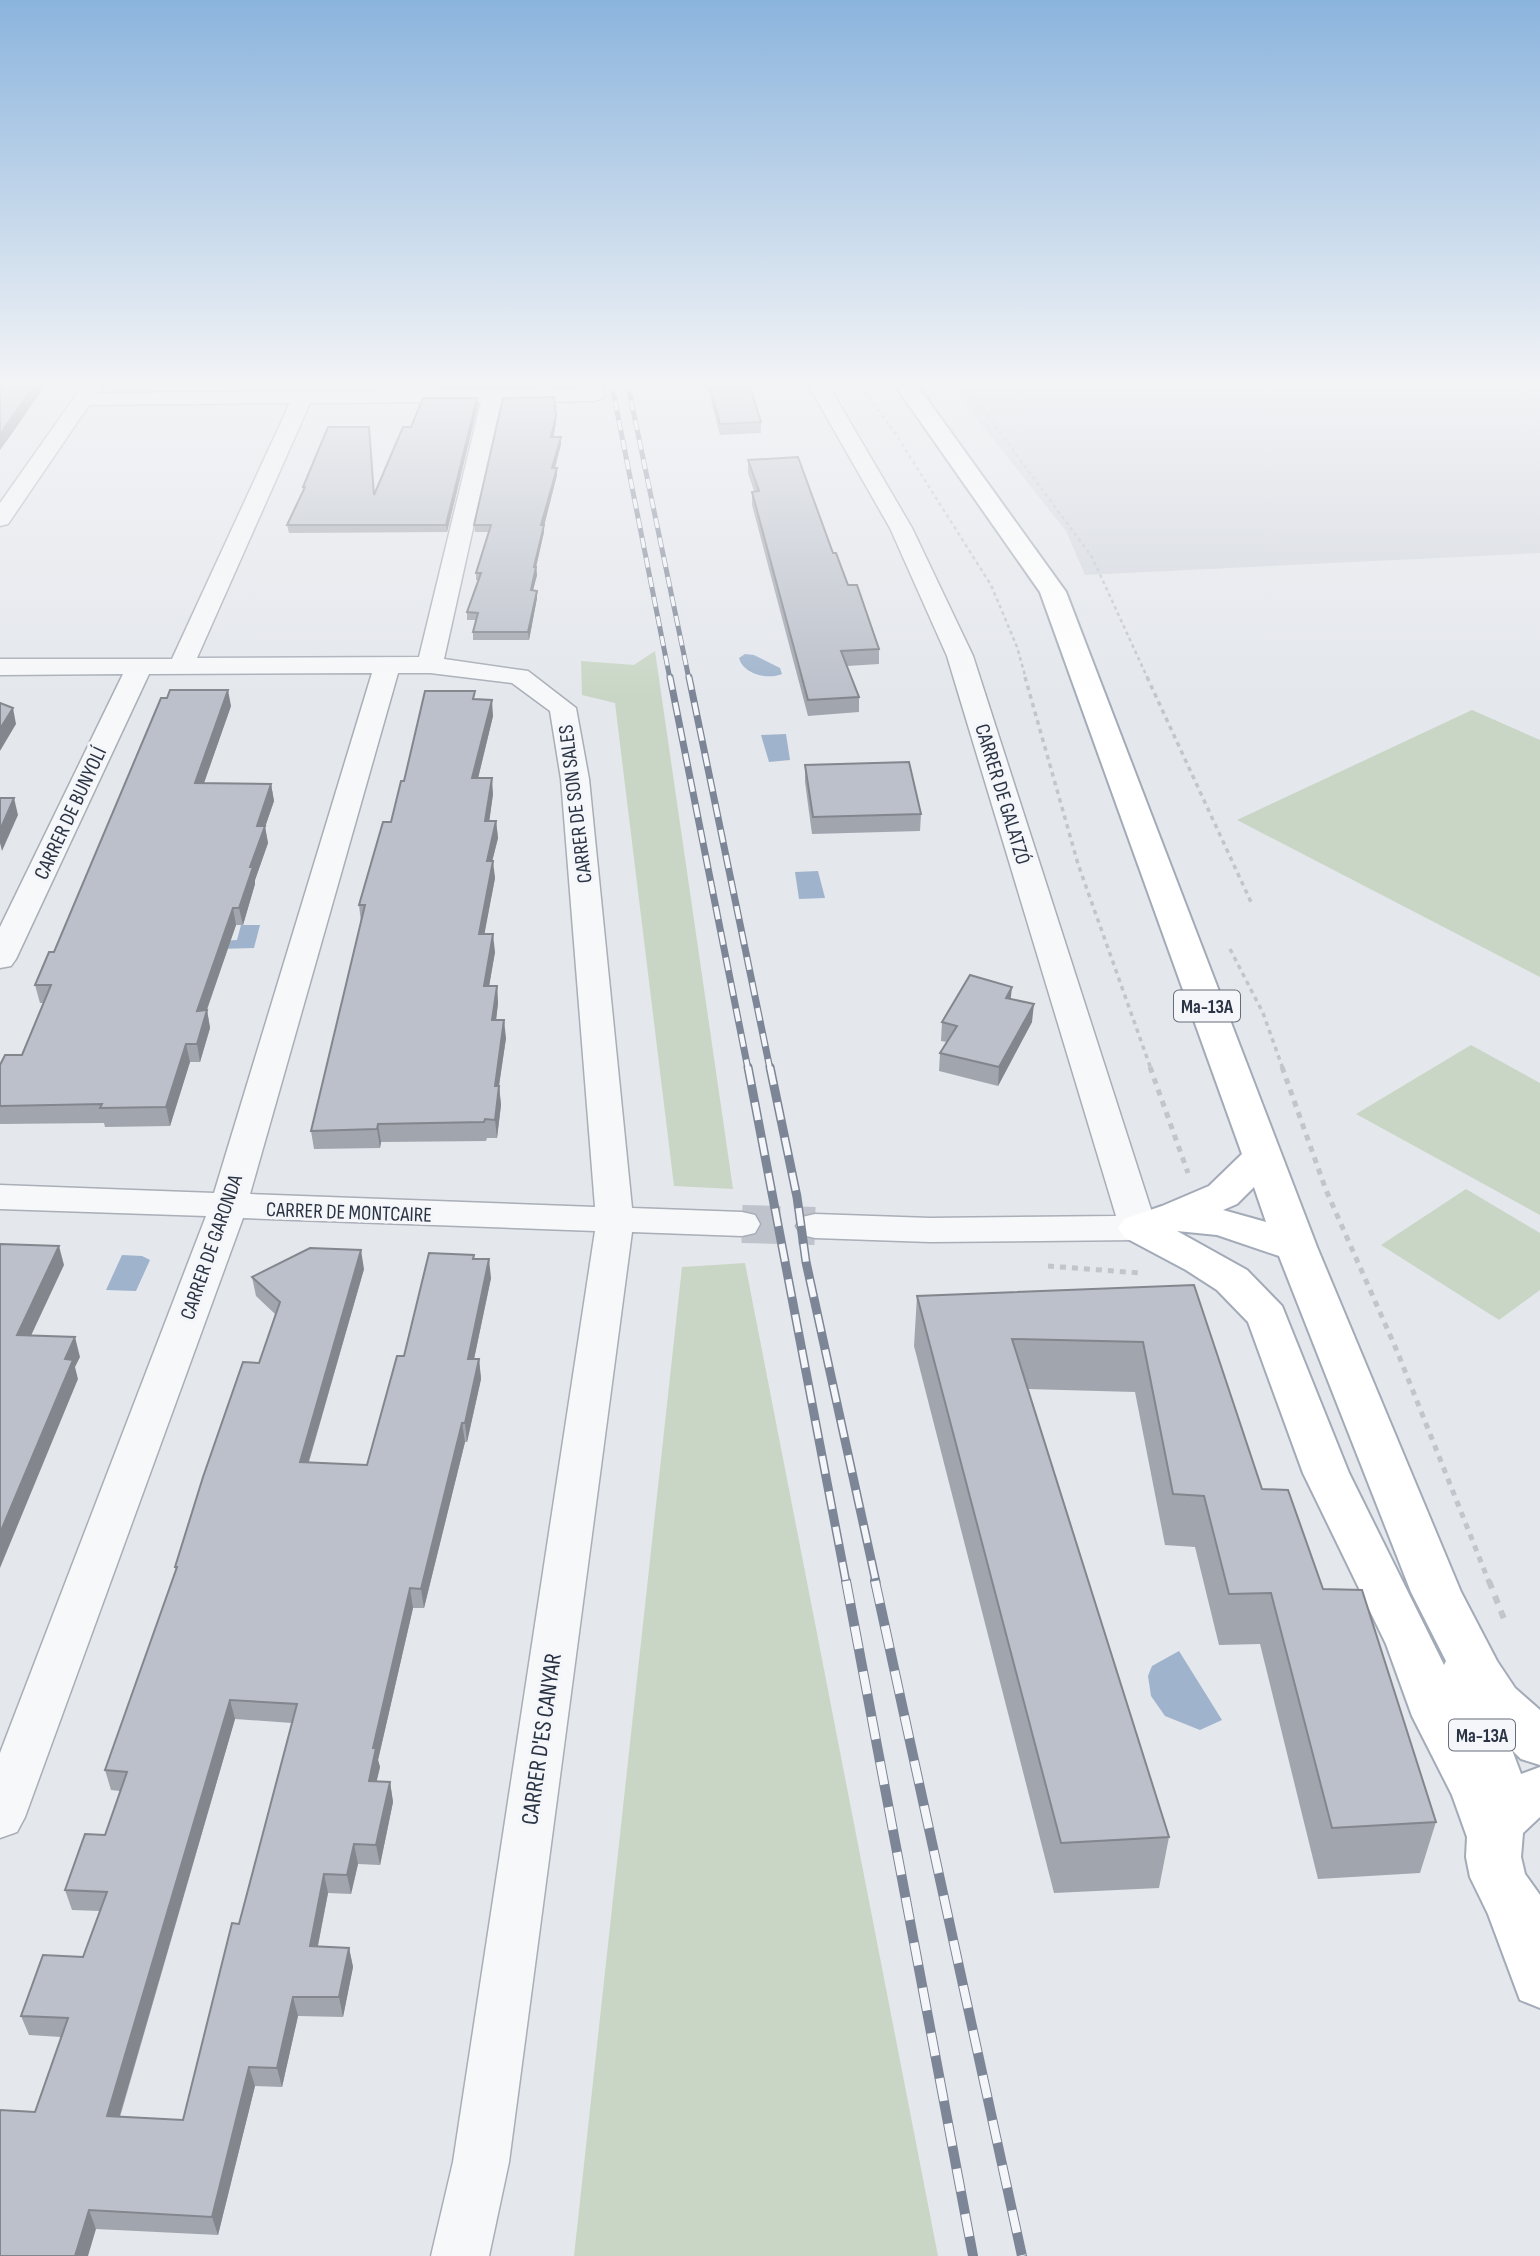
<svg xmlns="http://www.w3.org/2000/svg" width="1540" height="2256" viewBox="0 0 1540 2256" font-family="'Sofia Sans Condensed',sans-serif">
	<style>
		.built { fill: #d2d6de }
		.green { fill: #c9d6c5 }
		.water { fill: #9fb4cc }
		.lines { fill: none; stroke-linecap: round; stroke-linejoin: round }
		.street-tunnel { stroke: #bfc3cb; stroke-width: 38; stroke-dasharray: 38 19; stroke-linecap: butt }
		.street-casing { stroke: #a9aeb7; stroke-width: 3 }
		.primary-casing { stroke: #a3abb8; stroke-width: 4 }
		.path-far3 { stroke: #c2c5cb; stroke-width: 2.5; stroke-dasharray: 3.5 3.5; stroke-linecap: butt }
		.path-far2 { stroke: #c2c5cb; stroke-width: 3.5; stroke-dasharray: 4.5 4.5; stroke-linecap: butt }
		.path-far1 { stroke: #c2c5cb; stroke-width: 5; stroke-dasharray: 6 6; stroke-linecap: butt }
		.path { stroke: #c2c5cb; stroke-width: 6; stroke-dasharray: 8 8; stroke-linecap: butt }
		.street { fill: #f7f8fa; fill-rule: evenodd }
		.primary { fill: #fff; fill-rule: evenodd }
		.rail-far3-casing { stroke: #7d8696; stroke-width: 5 }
		.rail-far2-casing { stroke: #7d8696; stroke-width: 7 }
		.rail-far1-casing { stroke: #7d8696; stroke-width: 9 }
		.rail-casing { stroke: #7d8696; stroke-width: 10 }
		.rail-far3 { stroke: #f4f6f9; stroke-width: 3.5; stroke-dasharray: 10; stroke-linecap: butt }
		.rail-far2 { stroke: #f4f6f9; stroke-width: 4.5; stroke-dasharray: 13; stroke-linecap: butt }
		.rail-far1 { stroke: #f4f6f9; stroke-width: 6; stroke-dasharray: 18; stroke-linecap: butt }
		.rail { stroke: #f4f6f9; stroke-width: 8; stroke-dasharray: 23; stroke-linecap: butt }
		.wall { fill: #a1a5ae; fill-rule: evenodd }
		.shaded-wall { fill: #83868d }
		.building { fill: #bbc0ca; stroke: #83868d; stroke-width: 2; fill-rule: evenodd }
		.labels { text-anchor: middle; stroke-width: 6; stroke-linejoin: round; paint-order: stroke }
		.shield { fill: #f4f6f9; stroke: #676e7b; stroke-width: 2 }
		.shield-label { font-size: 19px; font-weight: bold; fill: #2b3445 }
		.street-label { font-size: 21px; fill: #2b3445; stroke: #f4f6f9 }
		.near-street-label { font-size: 24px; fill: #2b3445; stroke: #f4f6f9 }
	</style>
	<rect width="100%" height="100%" fill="#e4e7ec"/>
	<path class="built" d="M947,381H1540V553L1085,575L1066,531Z"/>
	<g class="green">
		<path d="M655,651L733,1189L674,1186L615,703L582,695L581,661L634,665Z"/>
		<path d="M1472,710L1540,740V977L1237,820Z"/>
		<path d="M1471,1045L1540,1083V1215L1356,1114Z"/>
		<path d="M1466,1189L1540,1233V1290L1499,1320L1381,1245Z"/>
		<path d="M745,1263L938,2256H574L682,1267Z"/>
	</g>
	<g class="water">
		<path d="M745,654L754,655L780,668L782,674C767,680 743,674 739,658Z"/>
		<path d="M786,734L790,760L769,762L761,735Z"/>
		<path d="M818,871L825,898L799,899L795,872Z"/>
		<path d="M241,925H260L254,948L218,949L221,941L237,940Z"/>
		<path d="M122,1255L142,1256L150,1260L136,1291L106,1290Z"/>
		<path d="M1179,1651L1222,1720L1200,1730L1165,1716L1151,1696L1148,1676L1152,1666Z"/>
	</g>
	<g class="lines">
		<path class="street-tunnel" d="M742,1224L815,1226"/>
		<defs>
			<g id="street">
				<path d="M86,381H106L98,393L583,389L581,381H601L604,395L601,399L594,401L501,402L444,659L528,671L576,708L589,779L632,1208L742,1212L755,1215L760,1224L755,1233L742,1236L632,1232L509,2162L489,2256H431L453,2162L595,1231L243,1218L25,1817L17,1832L0,1838V1753L206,1216L0,1209V1185L214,1193L372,673L149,674L16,959L11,966L0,968V927L123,674L0,675V659H172L290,403L89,405L8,524L0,526V503ZM481,402L419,657L197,658L310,403ZM398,673H430L512,683L550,711L561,779L595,1207L250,1194Z"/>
				<path d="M806,381H826L912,528L973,656L1157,1228L1151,1237L1138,1240L930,1242L815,1238L802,1235L796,1226L802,1217L815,1214L930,1218L1116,1216L947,656L890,528Z"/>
			</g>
			<path id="primary" d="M892,381H914L1066,592L1317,1247L1461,1592L1497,1661L1515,1688L1540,1710V1765L1521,1759L1512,1750L1521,1774L1540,1767V1817L1523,1833L1521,1857L1525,1874L1540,1895V2008L1520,2000L1488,1914L1470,1877L1466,1857L1467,1837L1452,1795L1412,1716L1386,1644L1303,1473L1248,1322L1217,1290L1186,1270L1124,1237L1118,1228L1124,1219L1162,1206L1209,1186L1242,1154L1040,592ZM1254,1187L1266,1222L1223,1210L1237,1204ZM1177,1231L1217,1235L1279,1256L1411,1592L1446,1661L1444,1665L1349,1473L1282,1306L1247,1270Z"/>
		</defs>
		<use href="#street" class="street-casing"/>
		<use href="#primary" class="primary-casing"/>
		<g class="path-far3">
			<path d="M857,381L895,433L991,585L1017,647L1026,679"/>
			<path d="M962,381L1092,557L1148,679"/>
		</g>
		<g class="path-far2">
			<path d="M1025,677L1078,864L1151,1069"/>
			<path d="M1147,677L1251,902"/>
			<path d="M1230,949L1263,1013L1283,1069"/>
		</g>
		<g class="path-far1">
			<path d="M1150,1067L1188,1173"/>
			<path d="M1282,1067L1326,1190L1397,1351L1489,1582"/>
			<path d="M1048,1266L1140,1273"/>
		</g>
		<path class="path" d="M1489,1581L1506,1624"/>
		<use href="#street" class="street"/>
		<use href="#primary" class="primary"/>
		<defs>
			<g id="rail-far3">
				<path d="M611,381L670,679"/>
				<path d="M627,381L689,679"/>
			</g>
			<g id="rail-far2">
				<path d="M670,677L748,1069"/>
				<path d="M689,677L770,1069"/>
			</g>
			<g id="rail-far1">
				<path d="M748,1067L846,1582"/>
				<path d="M770,1067L797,1197L806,1262L876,1582"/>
			</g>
			<g id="rail">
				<path d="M846,1581L973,2256"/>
				<path d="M875,1581L1022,2256"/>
			</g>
		</defs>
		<use href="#rail-far3" class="rail-far3-casing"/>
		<use href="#rail-far2" class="rail-far2-casing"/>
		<use href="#rail-far1" class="rail-far1-casing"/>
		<use href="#rail" class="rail-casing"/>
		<use href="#rail-far3" class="rail-far3"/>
		<use href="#rail-far2" class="rail-far2"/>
		<use href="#rail-far1" class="rail-far1"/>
		<use href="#rail" class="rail"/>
	</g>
	<g class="wall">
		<path d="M145,381H204L186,383L145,384Z"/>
		<path d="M430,381H553L554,387L430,388Z"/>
		<path d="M706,381H748L761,422V433L720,435Z"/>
		<path d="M478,405L447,532L289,533L287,525L303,492V487L374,495L411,427Z"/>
		<path d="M556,423L553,437L561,444L555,468L557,475L544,526V532L536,567L537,575L533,590L537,598L529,640H473V632L476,620H467V612L478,580H476V573L489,532H475L474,525Z"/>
		<path d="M748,460L833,553L879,649V664L847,666L859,697V712L808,716L752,505V492L754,491L748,473Z"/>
		<path d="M476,699L493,716L478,778L493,794L489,821H496L498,838L492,861L495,878L484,934L495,952L489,986H497L498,1003L496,1020L506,1038L499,1086L501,1105L497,1138H487L486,1141L381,1142L380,1148L314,1149L311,1131L361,922L359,905L391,822L404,781Z"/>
		<path d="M231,706L204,783L271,784L274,801L265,827L268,843L255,880V884L243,925H236L207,1010L210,1028L200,1062H190L170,1126L105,1127L104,1123L0,1124V1065L22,1055L43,1003H40L35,985L54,952Z"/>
		<path d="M805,765L921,814L920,831L812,834L805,782Z"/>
		<path d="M1011,999L1032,1022L998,1086L939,1071L940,1053L947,1042L941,1041L942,1022Z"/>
		<path d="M475,1259L491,1278L474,1359H479L481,1379L467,1442H465L424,1608H413L378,1760L380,1767L376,1782H390L393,1802L380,1865L358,1864L351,1894L328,1893L318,1946L349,1948L353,1967L343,2017L298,2016L282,2087L255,2086L218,2235L96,2229L35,2112L61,2037L29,2035L21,2016L83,1957L100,1911L72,1910L65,1890L105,1835L120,1791L111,1790L105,1770L176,1570L175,1567L259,1363L275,1314L256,1296L252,1277L364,1269L309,1462L367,1465L404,1356ZM235,1719L292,1723L239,1924L183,2120L120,2117Z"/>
		<path d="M1194,1285L1262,1489L1323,1589L1436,1822L1420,1873L1318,1879L1260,1644L1219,1645L1195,1547L1165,1545L1135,1392L1027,1389L1169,1837L1159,1888L1054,1893L914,1346L917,1296Z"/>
	</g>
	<g class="shaded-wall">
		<path d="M38,381H48L11,435L0,450V434Z"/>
		<path d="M185,381H204L186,383Z"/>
		<path d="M477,398L478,405L447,532L446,525Z"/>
		<path d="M556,416V423L552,444L551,437Z"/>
		<path d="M561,437V444L553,475L552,468Z"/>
		<path d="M557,468V475L544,526V532L536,567L537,575L531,598V590L541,525Z"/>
		<path d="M537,591V598L529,640L528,632Z"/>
		<path d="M228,690L231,706L198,800L195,783Z"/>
		<path d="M492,700L493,716L474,795L472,778Z"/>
		<path d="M13,708L16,724L0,751V729Z"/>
		<path d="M492,778L493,794L487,838L485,821Z"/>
		<path d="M271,784L274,801L265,827L268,843L255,880V884L243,925L239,908L250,867L257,826Z"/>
		<path d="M14,798L18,815L2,851L0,843V830Z"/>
		<path d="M496,821L498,838L488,878L487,861Z"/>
		<path d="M493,861L495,878L481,952L479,934Z"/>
		<path d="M233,908L236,925L200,1029L197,1011Z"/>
		<path d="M493,934L495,952L486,1004L484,986Z"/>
		<path d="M497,986L498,1003L494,1038L492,1020Z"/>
		<path d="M1012,987L1010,1005L1006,998Z"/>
		<path d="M1034,1004L1032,1022L998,1086L999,1067Z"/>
		<path d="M207,1010L210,1028L200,1062L197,1044Z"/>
		<path d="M504,1020L506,1038L496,1105L495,1086Z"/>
		<path d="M186,1044L190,1062L170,1126L166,1107Z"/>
		<path d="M499,1086L501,1105L497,1138L495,1120Z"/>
		<path d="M378,1124L381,1142L380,1148L377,1129Z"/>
		<path d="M59,1246L64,1265L22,1355L17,1335Z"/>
		<path d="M361,1250L364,1269L303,1481L300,1462Z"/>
		<path d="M489,1259L491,1278L470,1378L468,1359Z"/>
		<path d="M75,1337L80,1357L75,1367L78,1379L0,1568V1533L65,1359Z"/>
		<path d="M479,1359L481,1379L467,1442L465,1423Z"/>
		<path d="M462,1423L465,1442L424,1608L421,1589Z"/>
		<path d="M410,1588L413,1608L378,1760L380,1767L372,1801L369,1781L373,1748Z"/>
		<path d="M230,1700L235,1719L114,2135L107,2116Z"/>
		<path d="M390,1782L393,1802L380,1865L376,1845Z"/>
		<path d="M354,1844L358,1864L351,1894L347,1875Z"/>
		<path d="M324,1874L328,1893L314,1965L310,1946Z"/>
		<path d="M349,1948L353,1967L343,2017L339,1997Z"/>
		<path d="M293,1997L298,2016L282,2087L277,2068Z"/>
		<path d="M249,2067L255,2086L218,2235L212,2217Z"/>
		<path d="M89,2210L96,2229L88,2256H75Z"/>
	</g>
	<g class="building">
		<path d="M0,381H38L0,434Z"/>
		<path d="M708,381H748L761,422L720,424Z"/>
		<path d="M554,397L556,416L551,437H561L552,468H557L541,525H544L534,567H536L531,590L537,591L528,632H473L478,613L467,612L481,573H476L491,525H474L503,398Z"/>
		<path d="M423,398H477L446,525H287L305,487H303L328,427H369L374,495L403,427H411Z"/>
		<path d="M798,457L833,553H836L848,585H857L879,649L841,651L859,697L808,700L752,492L759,491L748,460Z"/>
		<path d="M170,690H228L195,783L271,784L257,826H265L250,867H253L239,908H233L197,1011L207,1010L197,1044H186L166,1107L100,1108L102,1104L0,1106V1065L5,1055H22L51,985H35L49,952H54L161,698H167Z"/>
		<path d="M425,691H475L473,699L492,700L472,778H492L485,821H496L487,861H493L479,934H493L484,986H497L492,1020H504L495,1086H499L495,1120L485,1119L484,1122L378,1124L377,1129L311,1131L365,905H359L383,822H391L401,781H404Z"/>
		<path d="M0,703L13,708L0,729Z"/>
		<path d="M909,762L921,814L813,817L805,765Z"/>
		<path d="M0,798H14L0,830Z"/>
		<path d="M970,975L1012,987L1006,998L1034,1004L999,1067L940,1053L957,1026L942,1022Z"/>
		<path d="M0,1244L59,1246L17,1335L75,1337L65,1359L73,1360L0,1533Z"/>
		<path d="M310,1248L361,1250L300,1462L367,1465L397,1356H404L429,1253L474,1255L473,1259H489L468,1359H479L465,1423H462L421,1589L410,1588L373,1748H376L369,1781L390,1782L376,1845L354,1844L347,1875L324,1874L310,1946L349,1948L339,1997H293L277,2068L249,2067L212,2217L89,2210L75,2256H0V2110L35,2112L68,2018L21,2016L43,1955L83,1957L107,1892L65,1890L85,1834L105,1835L127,1772L105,1770L177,1567H175L203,1477L243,1362L259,1363L280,1302L252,1277ZM230,1700L297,1704L239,1924L232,1923L183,2120L107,2116Z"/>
		<path d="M1194,1285L1262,1489L1288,1490L1323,1589L1362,1590L1436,1822L1332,1828L1271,1593L1229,1594L1204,1496L1173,1494L1143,1342L1012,1339L1169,1837L1061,1843L917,1296Z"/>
	</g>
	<linearGradient id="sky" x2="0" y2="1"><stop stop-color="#8bb4dd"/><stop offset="0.55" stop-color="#f3f4f6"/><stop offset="1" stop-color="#f3f4f6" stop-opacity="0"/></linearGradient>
	<rect width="1540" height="697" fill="url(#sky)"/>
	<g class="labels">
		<g class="shield">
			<rect x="1174" y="990.5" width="66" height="31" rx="5"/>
			<rect x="1449" y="1719.5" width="66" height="31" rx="5"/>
		</g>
		<g class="shield-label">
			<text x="1207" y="1013">Ma-13A</text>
			<text x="1482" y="1742">Ma-13A</text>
		</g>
		<g class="street-label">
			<text transform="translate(1003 794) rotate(73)" y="7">CARRER DE GALATZÓ</text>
			<text transform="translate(575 804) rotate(-97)" y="7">CARRER DE SON SALES</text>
			<text transform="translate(70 813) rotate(-65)" y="7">CARRER DE BUNYOLÍ</text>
			<text transform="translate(349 1212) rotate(2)" y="7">CARRER DE MONTCAIRE</text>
			<text transform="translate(211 1247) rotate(-71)" y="7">CARRER DE GARONDA</text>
		</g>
		<g class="near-street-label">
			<text transform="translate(541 1739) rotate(-82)" y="8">CARRER D'ES CANYAR</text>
		</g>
	</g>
</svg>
